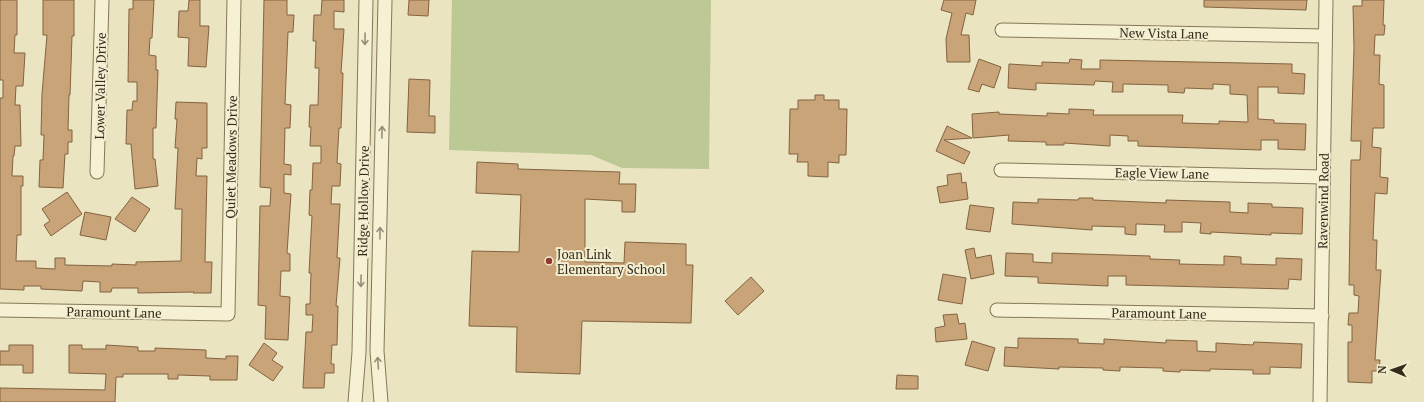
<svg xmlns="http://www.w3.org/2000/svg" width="1424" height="402" viewBox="0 0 1424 402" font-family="'PT Serif',serif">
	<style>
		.green { fill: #bcc995 }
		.building { fill: #c8a478; stroke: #826340 }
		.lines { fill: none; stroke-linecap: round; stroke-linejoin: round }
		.minor-casing { stroke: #847659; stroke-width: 15 }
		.minor { stroke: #f7f1d3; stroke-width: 13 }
		.oneway { stroke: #968e78 }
		.poi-dot { fill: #90392c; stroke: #f3eed0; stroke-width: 1.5 }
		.labels { text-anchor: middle; stroke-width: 4; stroke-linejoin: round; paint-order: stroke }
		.street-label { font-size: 13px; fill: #342b1d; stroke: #f3eed0 }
		.poi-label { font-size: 13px; fill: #342b1d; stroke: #f3eed0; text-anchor: start }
	</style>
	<rect width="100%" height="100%" fill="#ebe4c0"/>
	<path class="green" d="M452,0H711L709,169L622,168L591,155L449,150Z"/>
	<g class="building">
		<path d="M0,0H17V35H15L14,53H25L23,86H16L15,105H20L21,146H15L14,156H13L12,176H23V186H21V235H17L16,261H36V268L55,269V258H65V265L112,266V264L136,265V262L181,261L182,209H175L178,148H175L177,119H175L176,102L207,103V148H202V159L197,158L196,176H207L205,262H212L211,293H193L194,292L138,293V288H112L111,292H100V282L83,281L82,291L41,289V286H24V290L0,289V98H3V80H0Z"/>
		<path d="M43,0H74V36H72L70,95H69L68,130H72V142H68V154H65L63,188L39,187L40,160H43L44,135H41L42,94L47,35H43Z"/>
		<path d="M133,0H154L152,38H150L149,55L156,56V70H158L156,128H153V159H155L158,186L135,189L131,144H126L127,110H132L133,101H137V82H128L129,9H133Z"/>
		<path d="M189,0H200V26H209L206,67L188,66L189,38L178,37L179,11H188Z"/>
		<path d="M264,0H287V15H294L293,32H288L285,104L291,105L290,128H285L284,164L291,165V175L284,174V193L291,194L287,253L290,254V271H281L280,296L290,297L288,340L265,339L266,306L258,305L260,206H270L271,188L260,187Z"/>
		<path d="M322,0H344V12L334,11V29H344L341,73H343L342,101L341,128H339L337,163L341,164L340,186H332L331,204H340L337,258H340L336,306H338L337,345H332L331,364H334V373H325L324,388H303L306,332H312L313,315H306V304H310L311,273H309L312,216L309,215L310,190H312L313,163H321V146H310L311,127H309L310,105H318L319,68H315L316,41H313L314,15H321Z"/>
		<path d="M409,0H429L428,16L408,15Z"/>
		<path d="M944,0H976L973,15L966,13L961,35H969L970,62H947L946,39L952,13L941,10Z"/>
		<path d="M1204,0H1307L1306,10L1204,7Z"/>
		<path d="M1362,0H1384L1383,25H1385L1384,35H1375L1374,55H1380L1379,84L1384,85V128H1373L1372,147L1381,148L1380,177L1388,178L1387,194L1375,193L1373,240H1377L1376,270H1381L1375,360H1380L1379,371H1372V383L1348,382V342H1352V325H1348L1349,313H1358L1359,296L1354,295V285H1349L1351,160H1360L1361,141H1351L1354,48L1353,6H1362Z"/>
		<path d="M979,59L1001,67L994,88L982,84L979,92L968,89Z"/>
		<path d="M1070,59L1082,60L1081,69H1100V60L1292,64V73L1305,74L1304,94L1278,93V87H1258V119L1274,120V123L1306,124L1305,150L1278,149V140H1261V150L1138,146V141H1128V136L1110,135V146L1064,143V145H1046V142L1008,141L1009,135L973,138L972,114L999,112V114L1047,116V113L1069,114V109L1094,110L1093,115H1183L1182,123L1219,124V121L1248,122L1247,95L1230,94V85L1213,84V89L1185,88L1184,93L1168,92V85L1123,84V92H1112L1113,82L1095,81L1094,85L1036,83V90L1008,88L1009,64L1042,66V62L1069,63Z"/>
		<path d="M409,79L430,80L429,116H435V133L407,132Z"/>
		<path d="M815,95H824V100H839V109H847L846,155H839V163L828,162V177L808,176V162H797L798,154H789L790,109H798V100H815Z"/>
		<path d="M947,126L972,138L944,140L970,152L964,164L936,151Z"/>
		<path d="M477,162L518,164V169L620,172L619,184H636L635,212H622V201L585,199V262L624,263L625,242L686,244V265H693L691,323L582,321L580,374L516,372L517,327L469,326L472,251L519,252L521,195L476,193Z"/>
		<path d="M961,173L962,183L966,182L968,199L940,203L937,187L948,185L947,175Z"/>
		<path d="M67,192L82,214L51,236L44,225L50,221L42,209Z"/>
		<path d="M132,197L150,209L135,232L115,219Z"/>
		<path d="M1079,198H1093V200L1166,203V200L1230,202V212L1248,213V203L1272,204V207L1303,208L1302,234L1271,233V235L1211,232V234L1200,233L1201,223L1182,222V232H1164L1165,225L1136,224V235L1125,234V227L1092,226V230L1012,224L1013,202L1038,203V199L1078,200Z"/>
		<path d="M970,205L994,208L990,232L966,229Z"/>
		<path d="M85,212L111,217L106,240L80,235Z"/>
		<path d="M974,248L976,258L991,255L994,274L971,279L965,250Z"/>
		<path d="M1006,253L1033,254V262L1052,263V253L1150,256V259L1180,260L1179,264L1224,265V256L1241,257V264L1276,265V258L1302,259L1301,280L1289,279L1288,289L1126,285V276H1108V286L1038,283V277L1005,276Z"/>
		<path d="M943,274L966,278L962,304L938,300Z"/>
		<path d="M751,277L764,291L738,315L725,301Z"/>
		<path d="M957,314L959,324L965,323L967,339L936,342L935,328L945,326L943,315Z"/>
		<path d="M1018,338L1078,339V343L1104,344V339L1166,343V340L1197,341V351L1216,352V343L1253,345L1254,342L1302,344L1301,368L1270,367V374H1253V370L1210,369V371L1180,370V372L1163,371V368L1120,367V371L1103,370V368L1059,367V369L1004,366L1005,347L1018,348Z"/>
		<path d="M972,341L995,348L988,371L965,365Z"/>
		<path d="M264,343L277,353L272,360L283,367L273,381L249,365Z"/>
		<path d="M9,345H33V373H23V365H0V351H9Z"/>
		<path d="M69,345H82V349H106V345L138,347V351H155V348L206,350V358L226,359V356H238L237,380H210V376L178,375V379H168V374H123V377H116L115,402H0V388L105,390L106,374L69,373Z"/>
		<path d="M897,375L918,376V389H896Z"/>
	</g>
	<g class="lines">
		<defs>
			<g id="minor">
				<path d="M1002,30L1325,36"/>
				<path d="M1001,170L1323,177"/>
				<path d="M97,172L102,0"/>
				<path d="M0,310L228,314L234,0"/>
				<path d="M997,310L1322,316"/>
				<path d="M355,402L359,352L366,0"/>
				<path d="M381,402L377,351L385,0"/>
				<path d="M1320,402L1326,0"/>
			</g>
		</defs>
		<use href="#minor" class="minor-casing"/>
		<use href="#minor" class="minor"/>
	</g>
	<defs><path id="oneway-shaft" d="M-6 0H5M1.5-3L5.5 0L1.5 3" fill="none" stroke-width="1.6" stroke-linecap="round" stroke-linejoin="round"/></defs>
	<g class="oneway">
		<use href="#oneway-shaft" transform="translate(365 39) rotate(91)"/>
		<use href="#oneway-shaft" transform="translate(382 132) rotate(-89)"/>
		<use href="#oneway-shaft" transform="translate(380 233) rotate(-89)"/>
		<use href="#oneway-shaft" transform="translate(361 281) rotate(91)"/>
		<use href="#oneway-shaft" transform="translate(378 363) rotate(-94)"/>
	</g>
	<circle class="poi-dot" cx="549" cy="261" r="4"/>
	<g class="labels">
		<g class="street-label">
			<text transform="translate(1164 33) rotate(1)" y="5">New Vista Lane</text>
			<text transform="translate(100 86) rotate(-89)" y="5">Lower Valley Drive</text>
			<text transform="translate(231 157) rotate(-89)" y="5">Quiet Meadows Drive</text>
			<text transform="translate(1162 173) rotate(1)" y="5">Eagle View Lane</text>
			<text transform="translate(363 201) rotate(-89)" y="5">Ridge Hollow Drive</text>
			<text transform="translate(1323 201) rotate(-89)" y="5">Ravenwind Road</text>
			<text transform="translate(114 312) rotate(1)" y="5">Paramount Lane</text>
			<text transform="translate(1159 313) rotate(1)" y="5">Paramount Lane</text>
		</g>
		<g class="poi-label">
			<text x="557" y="259">Joan Link<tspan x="557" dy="15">Elementary School</tspan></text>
		</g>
	</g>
	<g transform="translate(1392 370) rotate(272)" stroke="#f3eed0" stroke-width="3" paint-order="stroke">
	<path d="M0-3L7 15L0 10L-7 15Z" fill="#342b1d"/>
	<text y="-6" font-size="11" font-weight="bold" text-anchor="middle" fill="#342b1d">N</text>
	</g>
</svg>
